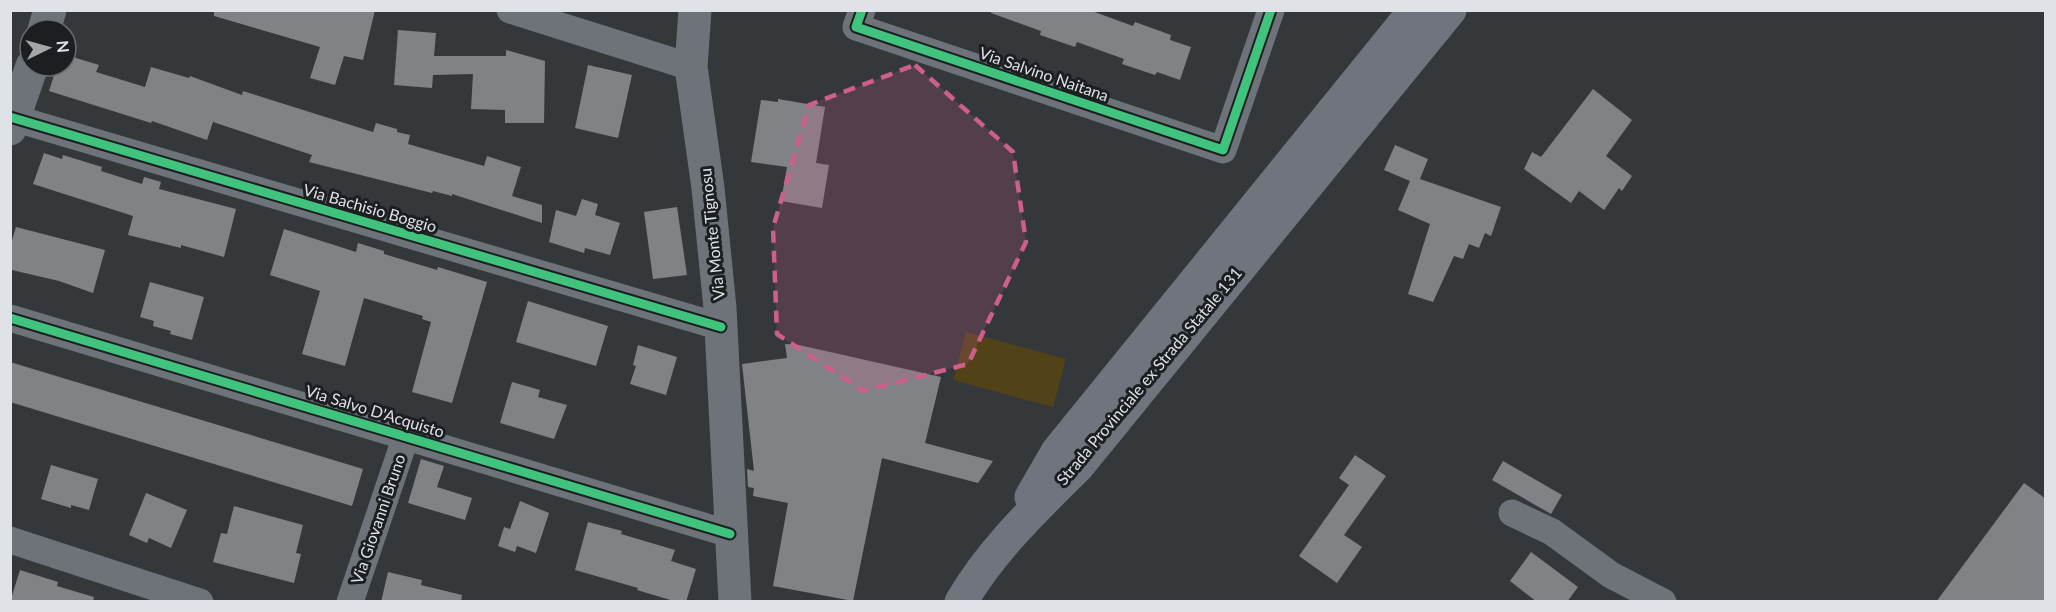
<svg xmlns="http://www.w3.org/2000/svg" width="2056" height="612" viewBox="0 0 2056 612" font-family="Lato,sans-serif">
	<style>
		.green { fill: #524218 }
		.building { fill: #808285 }
		.lines { fill: none; stroke-linecap: round; stroke-linejoin: round }
		.minor { stroke: #6d7379; stroke-width: 27 }
		.tertiary { stroke: #6d7379; stroke-width: 33 }
		.secondary { stroke: #70747c; stroke-width: 33 }
		.cycleway-casing { stroke: #1c1f22; stroke-width: 13 }
		.cycleway { stroke: #40c37c; stroke-width: 9 }
		.marked { fill: #cc5f8c; fill-opacity: 0.2; stroke: #cc5f8c; stroke-width: 4.5; stroke-dasharray: 12 8; stroke-linejoin: round }
		.labels { text-anchor: middle; stroke-width: 6; stroke-linejoin: round; paint-order: stroke }
		.street-label { font-size: 16px; fill: #dfe2e6; stroke: #1c1f22 }
	</style>
	<rect width="100%" height="100%" fill="#35383b"/>
	<path class="green" d="M966,332L1066,359L1053,407L953,380Z"/>
	<g class="building">
		<path d="M214,10H375L363,60L344,56L335,85L310,78L320,47L214,16Z"/>
		<path d="M991,10H1089L1133,26L1135,22L1171,35L1170,40L1191,47L1180,80L1157,72L1155,75L1122,64L1124,59L1077,42L1075,47L1040,35L1041,31L991,13Z"/>
		<path d="M398,30L436,33L434,56H506V50L545,61L544,123H505V110L471,109L473,74L433,75L432,88L394,85Z"/>
		<path d="M66,55L99,65L96,72L145,87L151,67L189,78L190,76L242,95L243,91L373,132L376,123L397,129V132L410,135L408,144L484,166L487,156L521,167L512,196L542,205V223L452,194V196L433,191L432,193L309,162L312,155L213,122L207,140L152,121L151,123L49,91L57,66H66Z"/>
		<path d="M588,65L632,75L618,138L575,128Z"/>
		<path d="M1593,89L1632,120L1606,156L1632,176L1622,191L1619,188L1604,210L1579,191L1571,203L1524,169L1532,152L1541,157Z"/>
		<path d="M778,99L825,107L816,163L829,165L822,208L781,201L787,167L751,162L761,100L778,102Z"/>
		<path d="M1395,145L1428,159L1420,179L1501,207L1491,236L1485,233L1479,248L1469,244L1463,259L1454,256L1433,302L1408,294L1430,224L1398,210L1410,181L1384,170Z"/>
		<path d="M44,153L62,159L63,155L102,167L101,171L142,184L144,177L161,182L159,189L236,209L224,257L181,245V248L128,235L133,216L33,184Z"/>
		<path d="M582,199L598,204L595,215L620,223L610,255L585,248L584,253L549,242L556,210L576,216Z"/>
		<path d="M677,207L687,275L653,279L644,212Z"/>
		<path d="M16,227L105,250L93,293L59,281L12,270L10,247Z"/>
		<path d="M284,229L356,252L358,243L384,251V254L437,270L438,267L487,282L452,403L412,392L431,322L422,319L423,316L364,298L345,366L302,354L320,291L270,275Z"/>
		<path d="M150,282L204,297L192,340L170,334L171,331L153,326L154,321L140,317Z"/>
		<path d="M528,301L608,326L596,366L516,342Z"/>
		<path d="M785,344L799,345L941,377L925,443L993,461L978,483L882,458L853,601L773,586L788,503L753,496L754,488L748,487L747,469L754,471L742,364L787,358Z"/>
		<path d="M638,345L677,357L666,395L630,384L636,366L633,365Z"/>
		<path d="M10,362L363,469L352,506L10,402Z"/>
		<path d="M512,382L540,390L538,397L567,405L554,439L500,423Z"/>
		<path d="M1355,455L1386,476L1344,535L1362,547L1337,583L1299,556L1349,485L1339,478Z"/>
		<path d="M421,459L444,466L437,487L472,498L465,520L408,503Z"/>
		<path d="M1503,461L1562,495L1551,514L1492,480Z"/>
		<path d="M51,465L98,479L89,510L71,505V508L41,499Z"/>
		<path d="M2024,483L2046,499V602H1936Z"/>
		<path d="M146,493L187,510L171,548L149,538L147,543L129,535Z"/>
		<path d="M520,501L549,513L536,553L517,546L515,552L498,546L504,527L510,529Z"/>
		<path d="M234,506L303,525L296,553L301,554L294,583L213,562L221,533L227,534Z"/>
		<path d="M588,522L622,531L621,534L675,550L671,561L696,569L686,602H677L637,590L638,588L575,570Z"/>
		<path d="M1531,552L1578,587L1567,602H1537L1510,581Z"/>
		<path d="M20,570L58,582L57,586L94,597L93,602H10Z"/>
		<path d="M388,572L422,580L421,585L462,595L461,602H381Z"/>
	</g>
	<g class="lines">
		<g class="minor">
			<path d="M510,10L691,67"/>
			<path d="M862,10L856,27L1223,150L1271,10"/>
			<path d="M10,117L721,327"/>
			<path d="M10,318L730,534"/>
			<path d="M1512,513L1552,532L1611,575L1663,602"/>
			<path d="M10,540L200,602"/>
			<path d="M350,602L406,436"/>
		</g>
		<g class="tertiary">
			<path d="M695,10L691,67L708,188L720,308L735,602"/>
			<path d="M44,30L50,10"/>
			<path d="M10,129L32,66"/>
		</g>
		<g class="secondary">
			<path d="M1031,497L1057,452L1415,10"/>
			<path d="M961,602C992,549 1035,509 1078,466L1450,10"/>
		</g>
		<defs>
			<g id="cycleway">
				<path d="M862,10L856,27L1223,150L1271,10"/>
				<path d="M10,117L721,327"/>
				<path d="M10,318L730,534"/>
			</g>
		</defs>
		<use href="#cycleway" class="cycleway-casing"/>
		<use href="#cycleway" class="cycleway"/>
	</g>
	<path class="marked" d="M915,65L1013,152L1026,242L968,364L863,391L777,334L773,228L809,105Z"/>
	<g class="labels">
		<g class="street-label">
			<text transform="translate(1044 74) rotate(19)" y="6">Via Salvino Naitana</text>
			<text transform="translate(370 208) rotate(16)" y="6">Via Bachisio Boggio</text>
			<text transform="translate(712 234) rotate(-96)" y="6">Via Monte Tignosu</text>
			<text transform="translate(1149 376) rotate(-50)" y="6">Strada Provinciale ex Strada Statale 131</text>
			<text transform="translate(375 411) rotate(17)" y="6">Via Salvo D'Acquisto</text>
			<text transform="translate(378 519) rotate(-71)" y="6">Via Giovanni Bruno</text>
		</g>
	</g>
	<rect width="2056" height="612" fill="none" stroke="#dfe2e6" stroke-width="24"/>
	<g transform="translate(48 48) rotate(85)"><circle r="28" fill="#1c1f22" stroke="#6a6d70" stroke-width="1.5"/>
	<path d="M0-4.5L10 22L0 15L-10 22Z" fill="#a4a6aa"/>
	<text y="-9" font-size="16" font-weight="bold" text-anchor="middle" fill="#dfe2e6">N</text>
	</g>
</svg>
